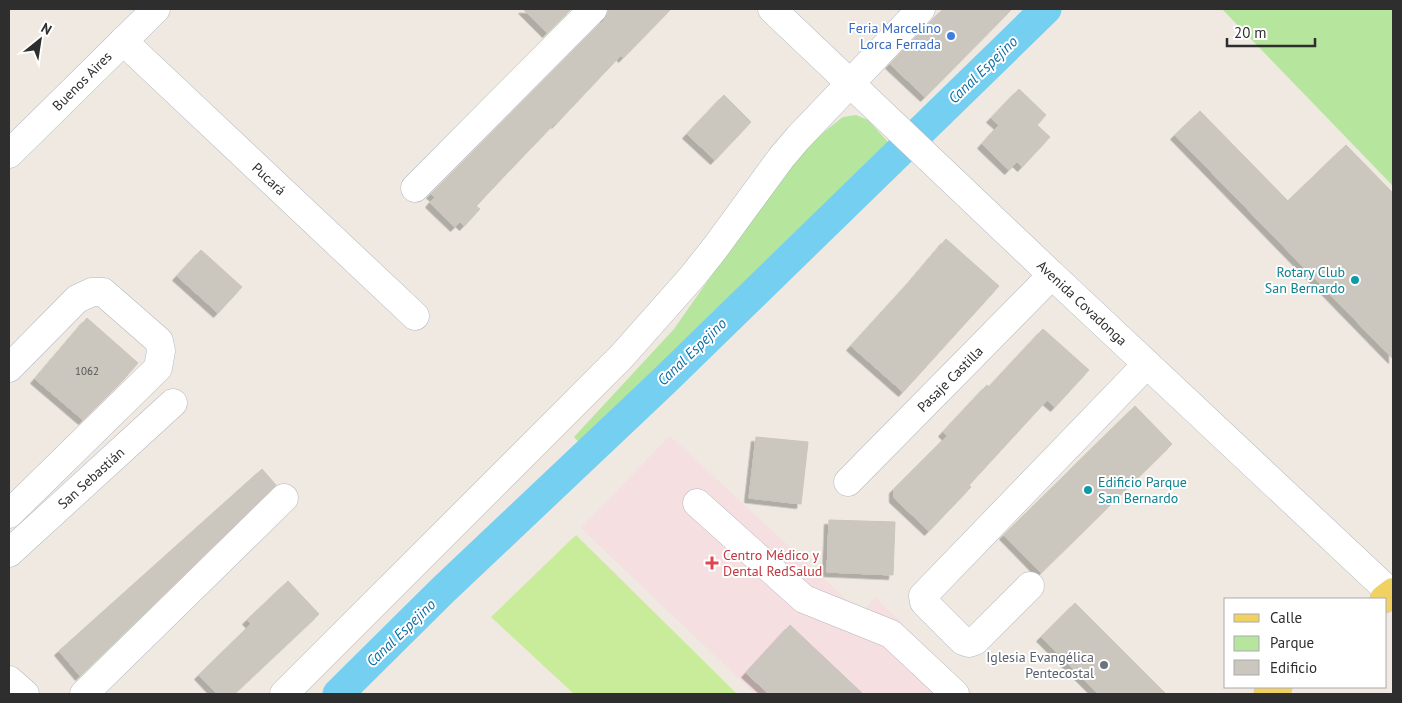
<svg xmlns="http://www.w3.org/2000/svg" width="1402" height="703" viewBox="0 0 1402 703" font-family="'PT Sans',sans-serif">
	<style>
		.medical { fill: #f5dfe0 }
		.green { fill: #b6e59e }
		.pitch { fill: #c9ec9a }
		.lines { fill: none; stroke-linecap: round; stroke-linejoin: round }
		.canal { stroke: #75cff0; stroke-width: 31 }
		.building { fill: #cbc7bf; stroke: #cbc5ba; filter: url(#shadow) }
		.minor-casing { stroke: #b4b7c1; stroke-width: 29 }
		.major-casing { stroke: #c9c9c9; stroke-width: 29 }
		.minor { stroke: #fff; stroke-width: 28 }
		.major { stroke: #f2d163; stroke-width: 28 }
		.shop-dot { fill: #3f7fe0; stroke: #fff; stroke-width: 2 }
		.culture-dot { fill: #0f9aa8; stroke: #fff; stroke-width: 2 }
		.health-dot { fill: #e0444e; stroke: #fff; stroke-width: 2 }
		.worship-dot { fill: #6b7280; stroke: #fff; stroke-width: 2 }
		.labels { text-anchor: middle; stroke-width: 4; stroke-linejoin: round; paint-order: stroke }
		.number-label { font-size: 11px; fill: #555452 }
		.shop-label { font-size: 14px; fill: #366cbe; stroke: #fff; text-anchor: end }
		.street-label { font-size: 14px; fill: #2e2e2e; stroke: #fff }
		.culture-label { font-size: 14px; fill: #0d838f; stroke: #fff; text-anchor: end }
		.health-label { font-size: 14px; fill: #be3a42; stroke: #fff; text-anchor: start }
		.worship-label { font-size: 14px; fill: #5b616d; stroke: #fff; text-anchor: end }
		.water-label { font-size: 15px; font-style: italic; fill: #0d6fa3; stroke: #fff }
	</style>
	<defs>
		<filter id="shadow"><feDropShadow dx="-4.5" dy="4.5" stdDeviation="0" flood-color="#0004"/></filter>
	</defs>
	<rect width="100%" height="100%" fill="#efe9e1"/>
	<path class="medical" d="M670,436L861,613L875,597L975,694H755L581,528Z"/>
	<g class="green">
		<path d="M1222,9H1393V186Z"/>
		<path d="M856,115L868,120L889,143L586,450L574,437L674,329L798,152L843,117Z"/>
	</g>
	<path class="pitch" d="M576,535L737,694H574L491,617Z"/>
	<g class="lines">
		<path class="canal" d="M338,694L443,590L663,382L1046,9"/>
	</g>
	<g class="building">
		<path d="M523,9H571L547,33Z"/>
		<path d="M608,9H671L623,58L621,55L556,124L555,123L508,172L476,206L480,209L464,226L460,222L455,227L430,203L435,197L431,194L604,20L608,13Z"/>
		<path d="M943,9H1012L925,97L890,64Z"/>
		<path d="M1019,89L1046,115L1037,125L1050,137L1022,167L1017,162L1009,170L982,144L999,125L991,118Z"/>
		<path d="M724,95L751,122L715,160L687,134Z"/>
		<path d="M1200,111L1288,201L1346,145L1393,193V359L1175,135Z"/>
		<path d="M946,239L999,286L903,392L851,346L913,278Z"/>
		<path d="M201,250L242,287L218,313L177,276Z"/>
		<path d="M87,318L138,363L123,380L83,420L35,379Z"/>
		<path d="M1043,329L1089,370L1055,407L1047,400L969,485L971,487L929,531L894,498V489L947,436L943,432L987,385L989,387Z"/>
		<path d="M1135,406L1172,444L1041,573L1004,535Z"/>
		<path d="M756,437L808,442L801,504L749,498Z"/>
		<path d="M262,469L276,485L80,676L59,651Z"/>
		<path d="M829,520L895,522L893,575L827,572Z"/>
		<path d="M288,581L319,614L234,694H217L199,675L251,624L247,620Z"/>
		<path d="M1075,603L1166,694H1098L1041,637Z"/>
		<path d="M790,625L863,694H769L746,673Z"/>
	</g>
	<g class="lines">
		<defs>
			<g id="minor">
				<path d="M772,9L1052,275L1393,595"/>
				<path d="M123,41L415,316"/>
				<path d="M9,154L156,9"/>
				<path d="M415,188L593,9"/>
				<path d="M9,368L77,299L92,292H103L159,341L161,351L158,368L9,514"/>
				<path d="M848,482L1052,275"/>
				<path d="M697,503L804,599L891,634L955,694"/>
				<path d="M9,553L173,403"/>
				<path d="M1030,586L975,641L969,643L963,641L924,602L923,596L1147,364"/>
				<path d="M9,680L25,694"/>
				<path d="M84,694L284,498"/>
				<path d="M284,694L622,356L692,277L715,248L781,158L798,138L921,9"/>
			</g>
			<g id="major">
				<path d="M1384,599L1393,592"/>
				<path d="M1268,694L1278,687"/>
			</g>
		</defs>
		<use href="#minor" class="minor-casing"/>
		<use href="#major" class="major-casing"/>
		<use href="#minor" class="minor"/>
		<use href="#major" class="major"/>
	</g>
	<circle class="shop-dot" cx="951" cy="36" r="5"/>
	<g class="culture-dot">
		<circle cx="1355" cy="280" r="5"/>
		<circle cx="1088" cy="490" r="5"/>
	</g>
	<path class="health-dot" d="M709.5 555.5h5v5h5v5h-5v5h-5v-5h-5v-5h5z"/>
	<circle class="worship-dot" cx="1104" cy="665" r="5"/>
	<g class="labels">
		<g class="number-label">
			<text x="87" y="375">1062</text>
		</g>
		<g class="shop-label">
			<text x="941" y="33">Feria Marcelino<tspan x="941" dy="16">Lorca Ferrada</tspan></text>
		</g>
		<g class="street-label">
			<text transform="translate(82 81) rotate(-45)" y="5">Buenos Aires</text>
			<text transform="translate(269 179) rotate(43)" y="5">Pucará</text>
			<text transform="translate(1082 303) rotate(43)" y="5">Avenida Covadonga</text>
			<text transform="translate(950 379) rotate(-45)" y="5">Pasaje Castilla</text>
			<text transform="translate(91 478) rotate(-42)" y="5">San Sebastián</text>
		</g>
		<g class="culture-label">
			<text x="1345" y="277">Rotary Club<tspan x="1345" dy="16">San Bernardo</tspan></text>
			<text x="1098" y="487" text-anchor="start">Edificio Parque<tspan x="1098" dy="16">San Bernardo</tspan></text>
		</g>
		<g class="health-label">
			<text x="723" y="560">Centro Médico y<tspan x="723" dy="16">Dental RedSalud</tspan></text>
		</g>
		<g class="worship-label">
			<text x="1094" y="662">Iglesia Evangélica<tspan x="1094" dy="16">Pentecostal</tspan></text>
		</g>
		<g class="water-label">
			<text transform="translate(983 70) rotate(-44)" y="5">Canal Espejino</text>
			<text transform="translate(692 352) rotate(-44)" y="5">Canal Espejino</text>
			<text transform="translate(401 633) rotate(-44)" y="5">Canal Espejino</text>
		</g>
	</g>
	<rect width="1402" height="703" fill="none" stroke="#2e2e2e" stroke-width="20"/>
	<rect x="1224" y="598" width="162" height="90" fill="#ffffff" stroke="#ababab"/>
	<rect x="1234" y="614" width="25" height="8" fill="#f2d163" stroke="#ababab"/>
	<text x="1270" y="623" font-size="15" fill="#2e2e2e">Calle</text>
	<rect x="1234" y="636" width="25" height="15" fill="#b6e59e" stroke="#ababab"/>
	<text x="1270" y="648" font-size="15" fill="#2e2e2e">Parque</text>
	<rect x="1234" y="660" width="25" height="15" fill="#cbc7bf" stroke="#ababab"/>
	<text x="1270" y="673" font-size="15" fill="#2e2e2e">Edificio</text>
	<g transform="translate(40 40) rotate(30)" stroke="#ffffff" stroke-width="4" paint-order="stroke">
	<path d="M0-4L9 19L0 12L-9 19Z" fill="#2e2e2e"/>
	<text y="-8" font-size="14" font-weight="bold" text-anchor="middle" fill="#2e2e2e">N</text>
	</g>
	<path d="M1227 38v8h88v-8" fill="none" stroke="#2e2e2e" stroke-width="2.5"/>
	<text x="1234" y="38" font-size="15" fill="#2e2e2e" stroke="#ffffff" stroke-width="4" paint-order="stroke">20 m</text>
</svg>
